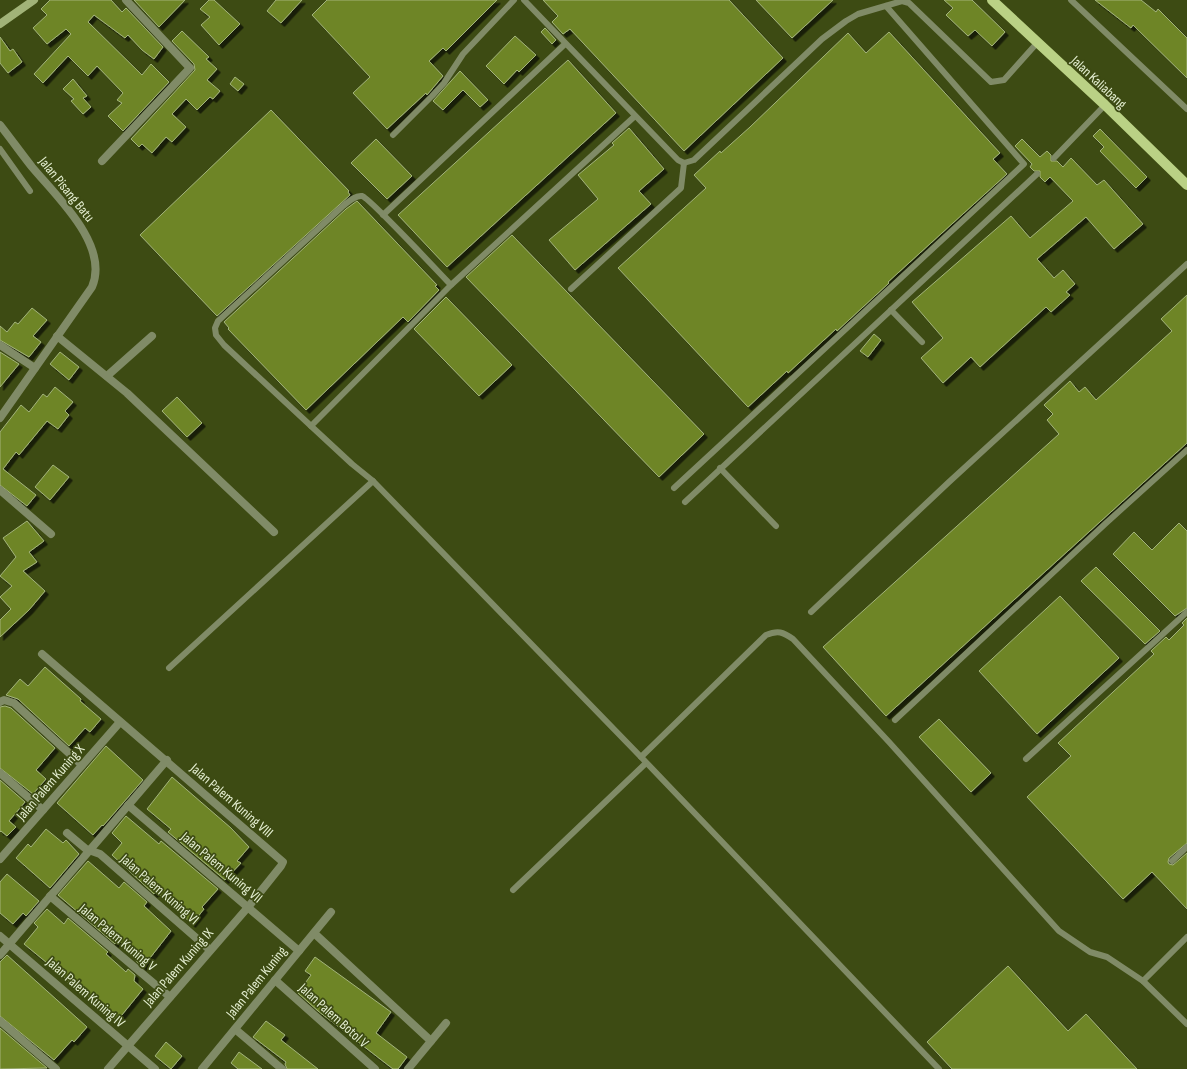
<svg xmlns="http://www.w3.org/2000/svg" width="1187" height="1069" viewBox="0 0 1187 1069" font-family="'Sofia Sans Condensed',sans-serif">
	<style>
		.building { fill: #6e8527; stroke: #a3b47b; filter: url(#shadow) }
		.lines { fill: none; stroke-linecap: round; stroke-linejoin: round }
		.lane { stroke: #808b67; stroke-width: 6 }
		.street { stroke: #808b67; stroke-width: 8 }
		.secondary { stroke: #a1b378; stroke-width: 8 }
		.primary { stroke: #bad185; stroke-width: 10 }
		.labels { text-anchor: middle; stroke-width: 3.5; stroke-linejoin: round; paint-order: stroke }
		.street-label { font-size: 14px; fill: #e5efd2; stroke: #3d4b13 }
	</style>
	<defs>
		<filter id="shadow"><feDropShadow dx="3.5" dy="3.5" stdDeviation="0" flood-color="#0009"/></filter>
	</defs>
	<rect width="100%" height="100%" fill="#3d4b13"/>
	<g class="building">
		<path d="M50,0H111L122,12L126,8L163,47L154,59L142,50L128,35L125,38L94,15L88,22L142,75L151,64L169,82L123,131L108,116L122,103L117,100L123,93L97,66L88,76L68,56L43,83L34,74L71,34L66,29L47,44L33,28L47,15L41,9Z"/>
		<path d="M134,0H185L159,27Z"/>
		<path d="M209,0H214L240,24L219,45L201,25L210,17L200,9Z"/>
		<path d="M276,0H302L281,23L267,11Z"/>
		<path d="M327,0H497L446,51L443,48L429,61L443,76L427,95L426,93L387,129L353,93L370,77L312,15Z"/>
		<path d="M543,0H729L783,58L684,151L570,29L563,34L552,22L558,16Z"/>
		<path d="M756,0H833L792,38Z"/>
		<path d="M944,0H972L1005,32L992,46L975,30L968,36L946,15L953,8Z"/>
		<path d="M1095,0H1141L1156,12L1158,9L1187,38V78L1133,25L1131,28Z"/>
		<path d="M545,28L556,40L552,44L541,32Z"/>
		<path d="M182,31L209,57L206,59L217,69L207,80L220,91L213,99L210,97L197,110L186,99L172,114L186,127L172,142L166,137L152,153L142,144L139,147L131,139L195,70L194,64L172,41Z"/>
		<path d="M889,32L1000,153L993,159L1007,174L888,282L889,283L837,331L836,329L788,373L787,371L748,407L618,268L706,188L694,175L720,151L721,153L750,127L848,33L866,53Z"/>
		<path d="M515,36L536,55L519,72L517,70L504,84L486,66Z"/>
		<path d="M0,37L10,51L13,49L22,62L8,73L0,63Z"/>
		<path d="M568,60L616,113L447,267L398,215Z"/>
		<path d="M460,71L488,100L480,107L463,90L443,110L433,101Z"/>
		<path d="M235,77L244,84L238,91L230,84Z"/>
		<path d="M73,79L87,96L83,98L91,107L83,114L71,101L74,99L63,89Z"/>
		<path d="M271,110L349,191L348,192L350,195L217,316L140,235Z"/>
		<path d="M629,128L664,169L639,191L651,204L575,270L549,240L598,199L578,175L614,145L612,143Z"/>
		<path d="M1100,129L1147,177L1136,188L1100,151L1104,147L1093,136Z"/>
		<path d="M376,139L412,176L387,199L351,163Z"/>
		<path d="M1022,139L1040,157L1047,151L1051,155V161H1057L1063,167L1071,158L1097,185L1104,180L1143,224L1114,249L1086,217L1037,259L1054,278L1063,270L1075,284L1066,292L1070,295L1051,312L1046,307L980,367L971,357L943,383L921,358L943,338L912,302L1011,216L1030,238L1073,201L1050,177L1045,182L1040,177V171H1034L1030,167L1032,164L1015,146Z"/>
		<path d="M357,201L437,285L435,286L439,290L408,322L403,317L306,410L228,329L229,328L224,322L346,209Z"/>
		<path d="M512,235L704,434L659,477L466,277Z"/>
		<path d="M1187,295V443L886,716L823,647L1059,434L1047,420L1053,414L1044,405L1070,381L1079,392L1085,387L1096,400L1172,331L1161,319Z"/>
		<path d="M446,297L512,365L479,396L414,329Z"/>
		<path d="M32,308L47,320L33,336L41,342L29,357L0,340V326L7,332L15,322L18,324Z"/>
		<path d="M874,334L881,340L868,357L860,351Z"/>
		<path d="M0,352L19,364L0,387Z"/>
		<path d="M60,352L79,367L69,380L50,364Z"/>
		<path d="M55,387L73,402L65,411L69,415L58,429L47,421L19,455L16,452L3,469L36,495L27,506L0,485V432L21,405L29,412L43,394L47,397Z"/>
		<path d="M177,397L202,423L187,437L162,411Z"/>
		<path d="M53,465L69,477L50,500L35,487Z"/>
		<path d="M27,521L44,541L29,552L37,562L23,571L45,591L29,610L0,637V620L11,609L0,597L12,586L0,576L16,557L3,538Z"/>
		<path d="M1179,523L1187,531V608L1175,616L1113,554L1134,532L1152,550Z"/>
		<path d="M1096,567L1160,631L1145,644L1081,581Z"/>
		<path d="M1060,596L1119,658L1037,734L979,671Z"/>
		<path d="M1187,618V843L1169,858L1168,862L1169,864L1173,865L1187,853V909L1152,872L1123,899L1027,797L1071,756L1058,743L1154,654L1151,651L1166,637L1169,640L1184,625L1182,623Z"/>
		<path d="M45,667L81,699L80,701L101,719L90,732L85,728L69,746L18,699L6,695L20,679L28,686Z"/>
		<path d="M5,706L11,708L55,748L36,770L46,779L33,794L0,768V707Z"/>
		<path d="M939,719L991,773L971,792L919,737Z"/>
		<path d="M106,746L143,780L103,826L102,825L93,835L57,803Z"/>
		<path d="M172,777L231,828L249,847L237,861L241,863L225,880L168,832L171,829L147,809Z"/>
		<path d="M0,780L25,802L9,821L16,827L7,836L1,831L0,832Z"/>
		<path d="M126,816L159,844L161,841L218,889L202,907L204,909L192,924L163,897L156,892L154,894L112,855L122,843L112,833Z"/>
		<path d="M46,829L63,843L66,840L79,854L50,888L16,858L28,844L31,847Z"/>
		<path d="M88,861L119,888L124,882L147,902L144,906L171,931L143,967L136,961L138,958L118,940L115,944L58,895Z"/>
		<path d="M7,874L39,901L26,916L23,913L13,924L0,913V882Z"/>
		<path d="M47,909L64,924L68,918L108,952L106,954L126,972L128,969L135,975L134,981L143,989L117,1021L78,987L75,990L68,983L69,981L24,944L38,927L34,923Z"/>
		<path d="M7,955L87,1027L74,1042L72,1040L54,1060L0,1016V962Z"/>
		<path d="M315,957L391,1012L376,1033L407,1057L398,1069H393L318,1011L298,993L311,975L305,971Z"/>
		<path d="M1008,966L1068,1031L1086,1014L1137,1069H952L927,1042Z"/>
		<path d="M266,1021L285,1035L281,1040L318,1069H287L285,1064L286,1062L253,1037Z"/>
		<path d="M0,1028L47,1068L0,1069Z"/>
		<path d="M166,1042L182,1056L171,1069L155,1056Z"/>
		<path d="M239,1052L262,1069H238L231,1063Z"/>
	</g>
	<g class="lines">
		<g class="lane">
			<path d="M524,0L678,160L684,163L694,160L822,39L846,21L858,14L902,1L909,3L991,82L1004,80L1037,43"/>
			<path d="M1071,0L1187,109"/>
			<path d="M393,135L432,96L444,83L463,54L514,0"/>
			<path d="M0,149L30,191"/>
			<path d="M1054,158L1105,105"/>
			<path d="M383,215L565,44"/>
			<path d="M571,289L681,188L684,163"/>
			<path d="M891,310L922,342"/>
			<path d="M311,426L224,345L216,335L215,328L218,321L343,206C348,202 355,195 362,196C370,198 440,274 451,285"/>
			<path d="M720,468L776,526"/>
			<path d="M373,481L352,464L311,426L451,285L635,116"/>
			<path d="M674,488L1024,164L886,6"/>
			<path d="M685,502L1037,174"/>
			<path d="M811,612L949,482L1187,264"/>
			<path d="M169,668L373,481L641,757L939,1069"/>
			<path d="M895,720L1105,524L1187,450"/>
			<path d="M641,757L766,635C778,630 783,632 793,639L889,742L1059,931L1090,952L1107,957L1143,981"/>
			<path d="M1026,759L1187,612"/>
			<path d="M1172,861L1187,847"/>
			<path d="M513,890L646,763"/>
			<path d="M1187,937L1143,981L1187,1024"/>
		</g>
		<g class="street">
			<path d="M0,125C11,139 21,153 32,167C56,196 110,245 92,287L0,418"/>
			<path d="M102,161L190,68L126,0"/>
			<path d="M57,336L127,393L274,532"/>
			<path d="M0,345L35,368"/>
			<path d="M107,376L152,336"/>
			<path d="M0,490L51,534"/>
			<path d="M42,654L283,862L281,866L249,906L108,1069"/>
			<path d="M0,702L4,700L14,703L82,765"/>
			<path d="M0,773L43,810"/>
			<path d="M128,805L299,951"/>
			<path d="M67,833L86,849L100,854L210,950"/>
			<path d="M0,859L120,722"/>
			<path d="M50,896L170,997"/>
			<path d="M314,933L431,1041"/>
			<path d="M0,936L155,1069"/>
			<path d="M0,955L167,760"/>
			<path d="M275,980L375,1069"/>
			<path d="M0,1021L56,1069"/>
			<path d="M235,1029L282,1069"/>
			<path d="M202,1069L331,912"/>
			<path d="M408,1069L446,1023"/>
		</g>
		<path class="secondary" d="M0,24L34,0"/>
		<path class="primary" d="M992,0L1105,105L1187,185"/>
	</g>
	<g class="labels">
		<g class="street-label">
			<text transform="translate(1099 82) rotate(43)" y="5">Jalan Kaliabang</text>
			<text transform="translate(67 189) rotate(51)" y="5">Jalan Pisang Batu</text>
			<text transform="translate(50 782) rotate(-49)" y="5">Jalan Palem Kuning X</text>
			<text transform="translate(232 800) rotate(41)" y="5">Jalan Palem Kuning VIII</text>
			<text transform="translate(222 867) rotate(40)" y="5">Jalan Palem Kuning VII</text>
			<text transform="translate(160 889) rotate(41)" y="5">Jalan Palem Kuning VI</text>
			<text transform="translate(118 937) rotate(40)" y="5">Jalan Palem Kuning V</text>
			<text transform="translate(178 967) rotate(-49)" y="5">Jalan Palem Kuning IX</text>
			<text transform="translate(256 982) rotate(-51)" y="5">Jalan Palem Kuning</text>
			<text transform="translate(86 992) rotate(41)" y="5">Jalan Palem Kuning IV</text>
			<text transform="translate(334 1015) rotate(42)" y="5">Jalan Palem Botol V</text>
		</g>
	</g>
</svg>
